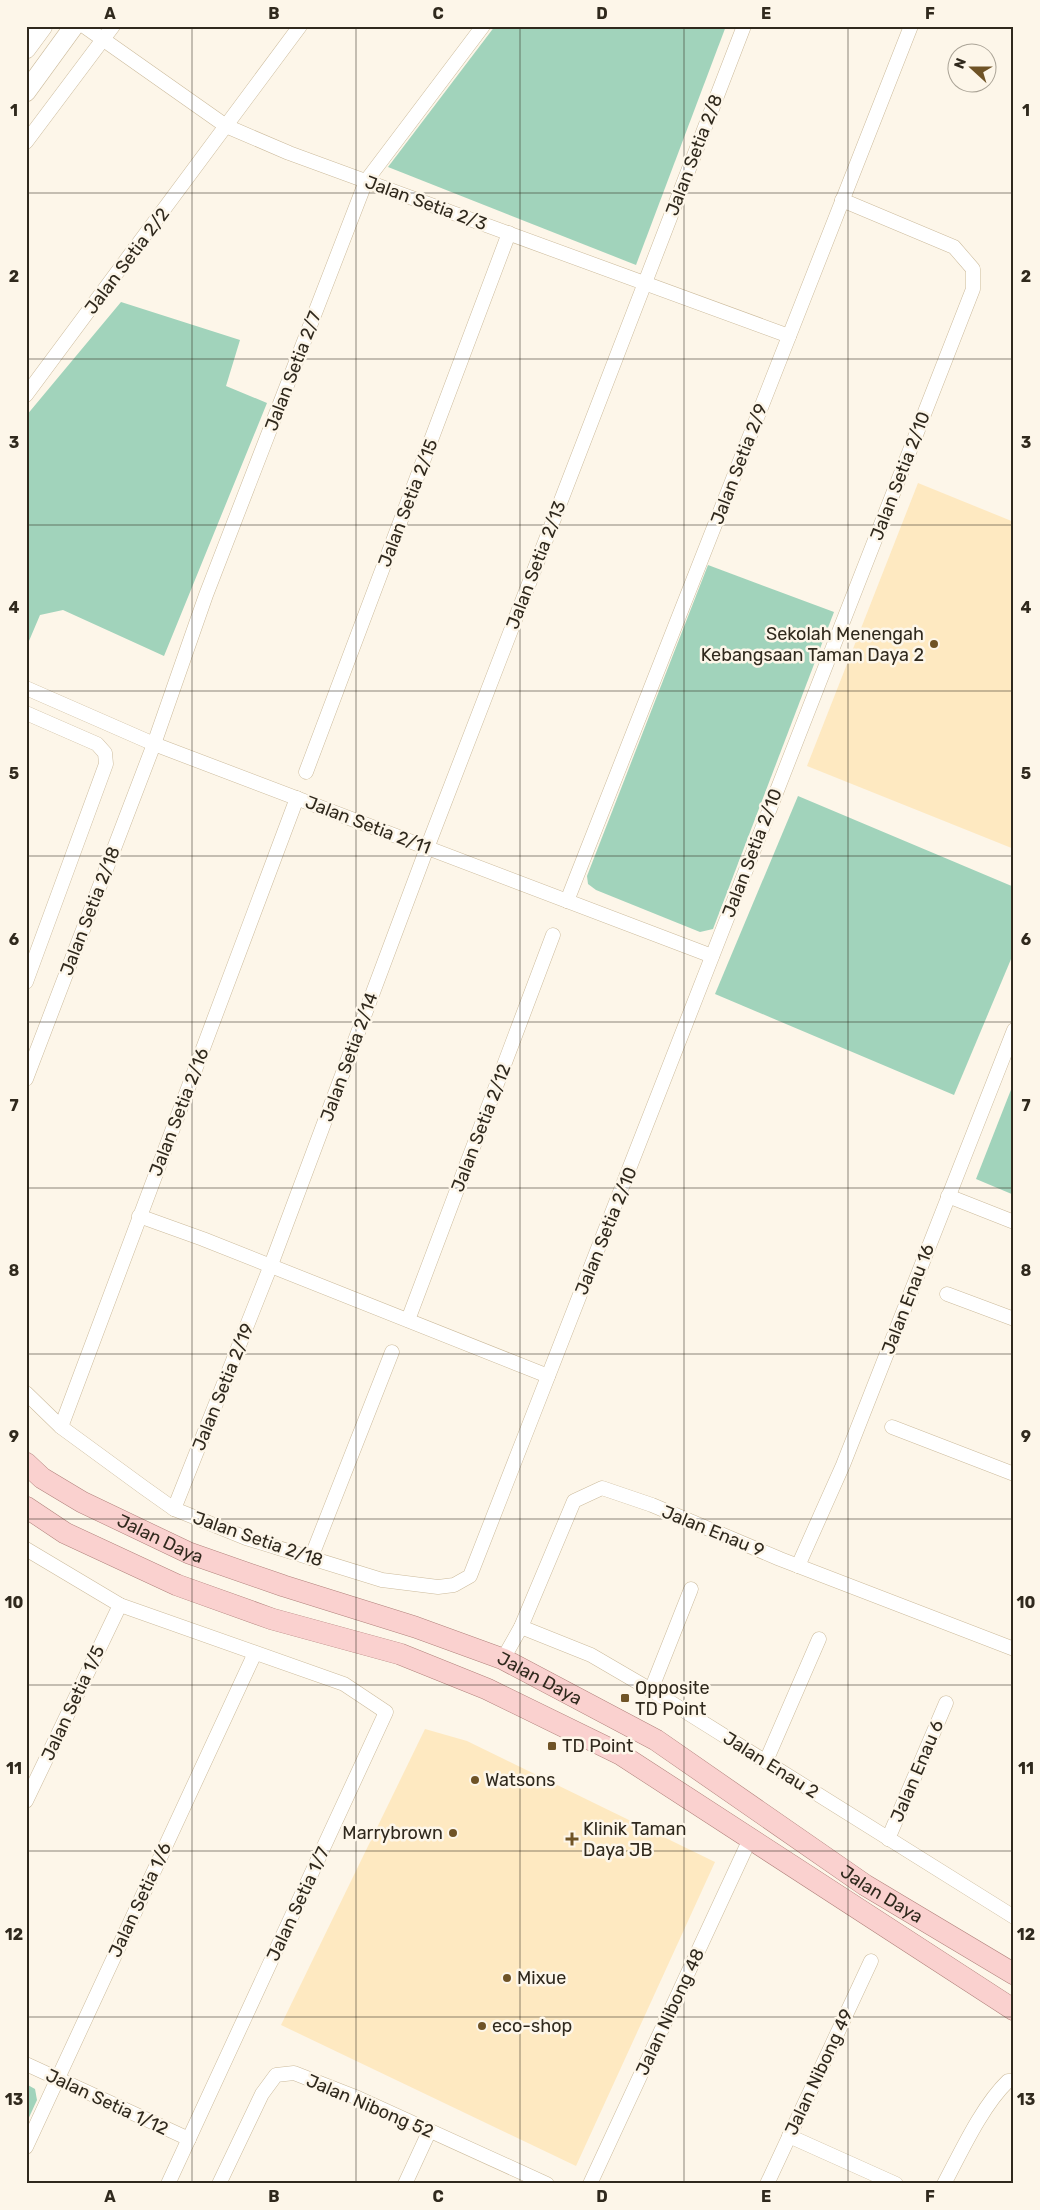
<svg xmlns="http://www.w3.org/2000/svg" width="1040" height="2210" viewBox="0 0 1040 2210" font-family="Rubik,sans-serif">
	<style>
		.built { fill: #fee9c1 }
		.green { fill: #a1d3bb }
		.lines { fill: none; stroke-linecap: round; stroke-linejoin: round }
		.street-casing { stroke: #ccbb9c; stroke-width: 15 }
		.secondary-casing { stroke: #ccbb9c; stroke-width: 20 }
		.primary-casing { stroke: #b1827c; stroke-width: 22 }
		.street { stroke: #fff; stroke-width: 14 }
		.secondary { stroke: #fff; stroke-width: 19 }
		.primary { stroke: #fad1cf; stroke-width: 21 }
		.grid { fill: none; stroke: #30291d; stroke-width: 1; stroke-opacity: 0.55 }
		.poi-dot { fill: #6f5326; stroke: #fdf6e9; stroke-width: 2 }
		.labels { text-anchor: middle; stroke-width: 5; stroke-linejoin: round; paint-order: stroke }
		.street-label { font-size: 18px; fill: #30291d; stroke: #fdf6e9 }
		.poi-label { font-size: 18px; fill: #30291d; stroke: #fdf6e9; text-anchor: start }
		.neatline { fill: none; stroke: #30291d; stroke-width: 2 }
		.grid-label { font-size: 16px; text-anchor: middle; font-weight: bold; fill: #30291d }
	</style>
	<rect width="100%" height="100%" fill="#fdf6e9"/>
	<g class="built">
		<path d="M918,483L1014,522V849L807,766Z"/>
		<path d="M425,1729L467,1741L715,1862L576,2166L281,2025Z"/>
	</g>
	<g class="green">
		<path d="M495,26H726L636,265L388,167Z"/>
		<path d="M121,302L240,340L226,386L267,403L164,656L63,610L40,615L26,648V416Z"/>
		<path d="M708,565L834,612L713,929L700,932L596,890L588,884L587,876Z"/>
		<path d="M798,796L1014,887V952L954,1095L715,994Z"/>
		<path d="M1014,1082V1195L976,1179Z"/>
		<path d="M26,2084L35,2089L37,2100L26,2124Z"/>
	</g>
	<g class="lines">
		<defs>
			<g id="street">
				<path d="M84,26L226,126L289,153L789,336"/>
				<path d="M26,142L113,26"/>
				<path d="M26,395L300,26"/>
				<path d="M26,688L154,744L712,956"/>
				<path d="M26,713L97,744L105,753L106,764L26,982"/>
				<path d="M306,772L509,233"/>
				<path d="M567,901L911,26"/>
				<path d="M26,1079L154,744L206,595L366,181L483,26"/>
				<path d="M948,1196L1014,1222"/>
				<path d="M139,1216L203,1239L548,1376"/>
				<path d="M947,1294L1014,1319"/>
				<path d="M408,1320L553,935"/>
				<path d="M26,1393L61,1427L143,1487L174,1509L204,1521L246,1538L382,1580L438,1587L454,1585L470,1576L973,289V269L954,247L842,200"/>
				<path d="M61,1427L297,798"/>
				<path d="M892,1427L1014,1474"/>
				<path d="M174,1509L271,1265L427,848L744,26"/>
				<path d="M26,1549L120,1605L344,1684L386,1712L168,2184"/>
				<path d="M311,1558L392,1352"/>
				<path d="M798,1566L843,1465L1014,1030"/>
				<path d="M521,1627L591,1655L651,1690L1014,1917"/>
				<path d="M503,1659L521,1627L574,1501L602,1488L652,1505L780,1559L1014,1649"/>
				<path d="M651,1690L691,1589"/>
				<path d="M766,1761L819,1639"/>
				<path d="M26,1801L120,1605"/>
				<path d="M888,1839L946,1703"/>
				<path d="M26,2064L189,2139"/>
				<path d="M789,2136L896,2184"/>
				<path d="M26,2147L255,1653"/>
				<path d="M219,2184L262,2094L276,2075L294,2073L358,2098L547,2184"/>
				<path d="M405,2184L429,2132"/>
				<path d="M590,2184L750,1839"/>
				<path d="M767,2184L871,1961"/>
				<path d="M944,2184C961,2152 982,2106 1008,2081H1014"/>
			</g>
			<g id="secondary">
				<path d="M26,49L43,26"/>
				<path d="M26,92L74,26"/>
			</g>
			<g id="primary">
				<path id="s1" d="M26,1463L42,1478L82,1502L189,1553L284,1586L415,1627L503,1659L656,1740L865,1885L1014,1974"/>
				<path d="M26,1507L65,1533L177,1585L272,1619L400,1654L487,1689L620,1754L1014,2010"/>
			</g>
		</defs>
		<use href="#street" class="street-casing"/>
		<use href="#secondary" class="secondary-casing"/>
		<use href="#primary" class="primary-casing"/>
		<use href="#street" class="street"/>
		<use href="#secondary" class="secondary"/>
		<use href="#primary" class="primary"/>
	</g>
	<path class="grid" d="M192,26V2184M356,26V2184M520,26V2184M684,26V2184M848,26V2184M26,193H1014M26,359H1014M26,525H1014M26,691H1014M26,856H1014M26,1022H1014M26,1188H1014M26,1354H1014M26,1519H1014M26,1685H1014M26,1851H1014M26,2017H1014"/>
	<g class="poi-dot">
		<circle cx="934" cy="644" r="5"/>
		<rect x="620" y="1693" width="10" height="10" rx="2.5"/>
		<rect x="547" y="1741" width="10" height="10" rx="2.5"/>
		<circle cx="475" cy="1780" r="5"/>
		<circle cx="453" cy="1833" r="5"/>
		<path d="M569.5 1831.5h5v5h5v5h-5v5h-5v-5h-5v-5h5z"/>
		<circle cx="507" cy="1978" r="5"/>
		<circle cx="482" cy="2026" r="5"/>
	</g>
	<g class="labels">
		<g class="street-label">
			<text transform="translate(694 155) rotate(-69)" y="6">Jalan Setia 2/8</text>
			<text transform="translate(426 203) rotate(20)" y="6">Jalan Setia 2/3</text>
			<text transform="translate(127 261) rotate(-53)" y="6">Jalan Setia 2/2</text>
			<text transform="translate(293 371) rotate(-69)" y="6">Jalan Setia 2/7</text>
			<text transform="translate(739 464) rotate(-69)" y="6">Jalan Setia 2/9</text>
			<text transform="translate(900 476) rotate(-69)" y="6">Jalan Setia 2/10</text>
			<text transform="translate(408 503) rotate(-69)" y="6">Jalan Setia 2/15</text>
			<text transform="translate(536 565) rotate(-69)" y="6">Jalan Setia 2/13</text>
			<text transform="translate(368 825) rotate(21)" y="6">Jalan Setia 2/11</text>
			<text transform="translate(752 853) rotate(-69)" y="6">Jalan Setia 2/10</text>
			<text transform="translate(90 911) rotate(-69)" y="6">Jalan Setia 2/18</text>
			<text transform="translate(349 1057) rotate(-70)" y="6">Jalan Setia 2/14</text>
			<text transform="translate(179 1112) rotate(-69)" y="6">Jalan Setia 2/16</text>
			<text transform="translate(481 1128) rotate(-69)" y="6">Jalan Setia 2/12</text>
			<text transform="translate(606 1231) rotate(-68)" y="6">Jalan Setia 2/10</text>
			<text transform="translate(908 1299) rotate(-69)" y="6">Jalan Enau 16</text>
			<text transform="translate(223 1387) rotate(-68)" y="6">Jalan Setia 2/19</text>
			<text transform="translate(713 1531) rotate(22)" y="6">Jalan Enau 9</text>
			<text dy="6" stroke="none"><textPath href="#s1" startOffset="155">Jalan Daya</textPath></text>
			<text transform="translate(258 1539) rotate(19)" y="6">Jalan Setia 2/18</text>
			<text dy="6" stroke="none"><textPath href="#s1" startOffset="560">Jalan Daya</textPath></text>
			<text transform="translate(73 1703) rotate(-65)" y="6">Jalan Setia 1/5</text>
			<text transform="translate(771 1765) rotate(32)" y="6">Jalan Enau 2</text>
			<text transform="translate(917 1771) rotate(-67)" y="6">Jalan Enau 6</text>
			<text dy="6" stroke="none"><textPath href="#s1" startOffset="965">Jalan Daya</textPath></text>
			<text transform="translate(140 1900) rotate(-65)" y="6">Jalan Setia 1/6</text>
			<text transform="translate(298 1904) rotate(-65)" y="6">Jalan Setia 1/7</text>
			<text transform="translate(670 2012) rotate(-65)" y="6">Jalan Nibong 48</text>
			<text transform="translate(819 2072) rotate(-65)" y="6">Jalan Nibong 49</text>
			<text transform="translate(107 2102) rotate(25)" y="6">Jalan Setia 1/12</text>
			<text transform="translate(370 2106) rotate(23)" y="6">Jalan Nibong 52</text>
		</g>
		<g class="poi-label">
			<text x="924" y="640" text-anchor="end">Sekolah Menengah<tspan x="924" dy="21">Kebangsaan Taman Daya 2</tspan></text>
			<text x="635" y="1694">Opposite<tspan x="635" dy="21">TD Point</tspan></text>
			<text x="562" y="1752">TD Point</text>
			<text x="485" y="1786">Watsons</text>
			<text x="583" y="1835">Klinik Taman<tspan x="583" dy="21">Daya JB</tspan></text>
			<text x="443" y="1839" text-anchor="end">Marrybrown</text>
			<text x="517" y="1984">Mixue</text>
			<text x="492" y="2032">eco-shop</text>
		</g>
	</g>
	<rect width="1040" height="2210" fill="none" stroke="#fdf6e9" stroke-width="55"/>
	<g transform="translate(972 68) rotate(291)"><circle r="24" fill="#fdf6e9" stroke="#aba497"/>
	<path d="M0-4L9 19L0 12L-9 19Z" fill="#6f5326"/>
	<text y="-8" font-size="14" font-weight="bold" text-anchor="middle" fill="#30291d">N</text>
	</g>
	<rect x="28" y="28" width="984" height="2154" class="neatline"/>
	<g class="grid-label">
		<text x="110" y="19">A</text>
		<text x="274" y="19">B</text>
		<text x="438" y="19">C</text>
		<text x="602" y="19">D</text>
		<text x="766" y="19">E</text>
		<text x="930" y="19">F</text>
		<text x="14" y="116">1</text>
		<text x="1026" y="116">1</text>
		<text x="14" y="282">2</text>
		<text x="1026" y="282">2</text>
		<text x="14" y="448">3</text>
		<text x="1026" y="448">3</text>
		<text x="14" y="613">4</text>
		<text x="1026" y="613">4</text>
		<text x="14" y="779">5</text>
		<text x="1026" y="779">5</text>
		<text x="14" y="945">6</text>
		<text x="1026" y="945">6</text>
		<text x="14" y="1111">7</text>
		<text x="1026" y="1111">7</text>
		<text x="14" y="1276">8</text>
		<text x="1026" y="1276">8</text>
		<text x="14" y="1442">9</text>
		<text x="1026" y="1442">9</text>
		<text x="14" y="1608">10</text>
		<text x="1026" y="1608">10</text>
		<text x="14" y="1774">11</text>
		<text x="1026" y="1774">11</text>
		<text x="14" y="1940">12</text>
		<text x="1026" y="1940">12</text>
		<text x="14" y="2105">13</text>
		<text x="1026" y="2105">13</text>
		<text x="110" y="2202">A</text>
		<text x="274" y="2202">B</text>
		<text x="438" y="2202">C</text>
		<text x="602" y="2202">D</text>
		<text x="766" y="2202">E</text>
		<text x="930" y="2202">F</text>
	</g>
</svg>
